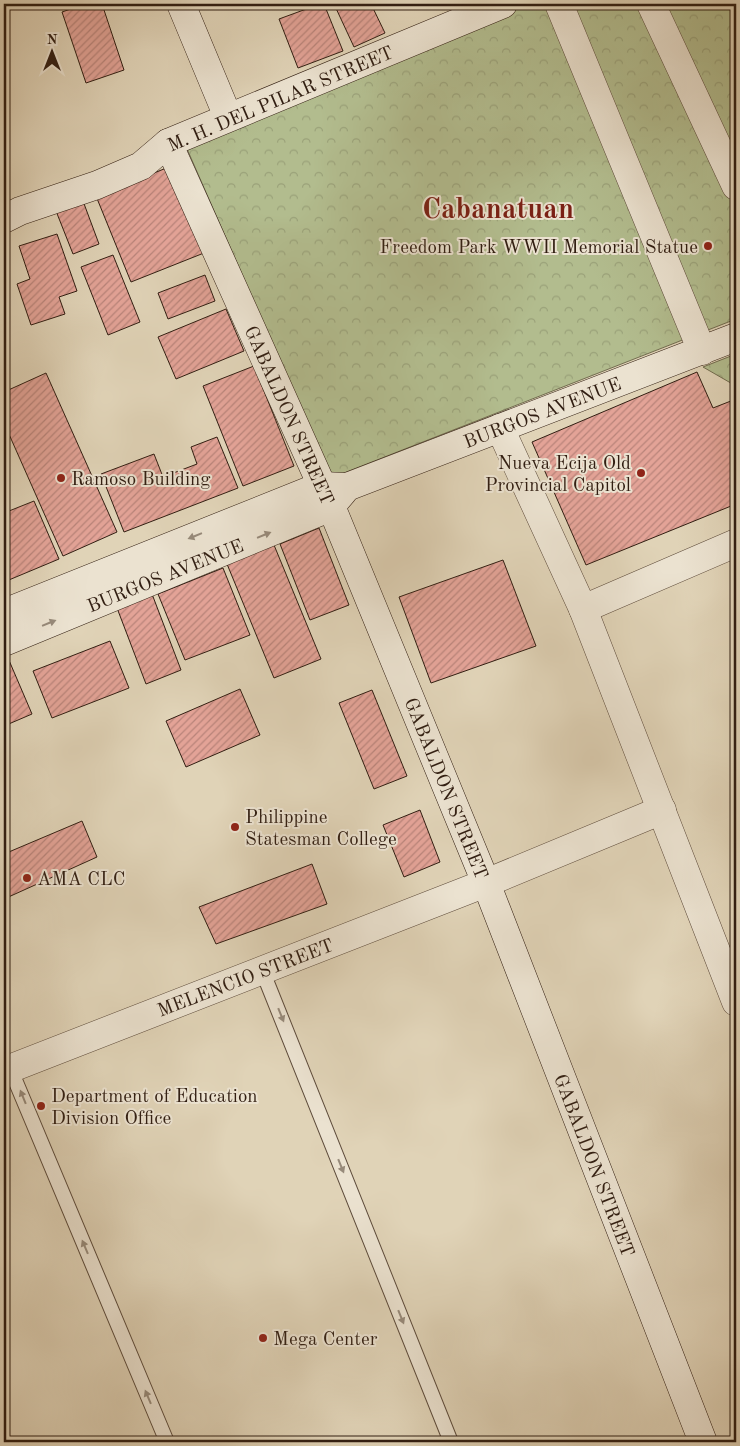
<svg xmlns="http://www.w3.org/2000/svg" width="740" height="1446" viewBox="0 0 740 1446" font-family="'Old Standard TT',serif">
	<style>
		.forest { fill: url(#forest-crowns); stroke: #726d50 }
		.building { fill: url(#building-hatch); stroke: #311e12 }
		.lines { fill: none; stroke-linecap: round; stroke-linejoin: round }
		.lane-casing { stroke: #5d4b3b; stroke-width: 16 }
		.street-casing { stroke: #5d4b3b; stroke-width: 29 }
		.secondary-casing { stroke: #311e12; stroke-width: 29 }
		.lane { stroke: #ebe2d0; stroke-width: 14 }
		.street { stroke: #ebe2d0; stroke-width: 28 }
		.secondary { stroke: #ebe2d0; stroke-width: 28 }
		.oneway { fill: #978a7a }
		.poi-dot { fill: #8f2418; stroke: #ebe2d0; stroke-width: 2 }
		.labels { text-anchor: middle; stroke-width: 4; stroke-linejoin: round; paint-order: stroke }
		.street-label { font-size: 19px; fill: #311e12; stroke: #ebe2d0 }
		.poi-label { font-size: 19px; fill: #311e12; stroke: #ebe2d0; text-anchor: start }
		.town-label { font-size: 29px; font-weight: bold; fill: #7a1f14; stroke: #ebe2d0 }
	</style>
	<defs>
		<pattern id="forest-crowns" width="20" height="18" patternUnits="userSpaceOnUse" patternTransform="scale(1.25)"><rect width="20" height="18" fill="#b2bc8e"/><path d="M2 6a3 3 0 1 1 6 0M12 15a3 3 0 1 1 6 0" fill="none" stroke="#9aa179"/></pattern>
		<pattern id="building-hatch" width="6" height="6" patternUnits="userSpaceOnUse" patternTransform="scale(1.25)"><rect width="6" height="6" fill="#e3a397"/><path d="M-1 1l2-2M0 6l6-6M5 7l2-2" fill="none" stroke="#b9847a"/></pattern>
	</defs>
	<rect width="100%" height="100%" fill="#e0d3b7"/>
	<filter id="stains"><feTurbulence type="fractalNoise" baseFrequency=".004" numOctaves="4"/><feColorMatrix values="0 0 0 0 .2 0 0 0 0 .09 0 0 0 0 .02 0 0 0 .5 -.17"/></filter>
	<radialGradient id="worn" r=".72"><stop offset=".6" stop-color="#630" stop-opacity="0"/><stop offset="1" stop-color="#630" stop-opacity=".3"/></radialGradient>
	<g class="forest">
		<path d="M526,4H736V319L331,478L184,142Z"/>
		<path d="M736,354V386L703,367Z"/>
	</g>
	<g class="building">
		<path d="M85,4H102L124,70L86,83L62,12Z"/>
		<path d="M320,4H324L343,51L298,68L279,19Z"/>
		<path d="M334,4H371L385,33L354,47Z"/>
		<path d="M174,165L209,251L131,282L96,196Z"/>
		<path d="M83,201L99,244L73,254L56,211Z"/>
		<path d="M57,234L77,291L59,297L65,314L31,325L17,284L30,279L19,246Z"/>
		<path d="M113,255L140,322L108,335L81,267Z"/>
		<path d="M205,275L215,301L168,319L158,293Z"/>
		<path d="M226,309L244,351L176,379L158,337Z"/>
		<path d="M254,366L294,466L243,486L203,386Z"/>
		<path d="M697,372L713,408L736,399V504L586,565L532,442Z"/>
		<path d="M46,373L117,532L63,556L4,423V392Z"/>
		<path d="M217,437L238,488L124,532L101,474L154,454L163,477L197,464L191,447Z"/>
		<path d="M34,501L59,559L4,582V513Z"/>
		<path d="M319,528L349,605L310,620L280,544Z"/>
		<path d="M274,545L321,659L274,678L227,564Z"/>
		<path d="M503,560L536,646L431,683L399,597Z"/>
		<path d="M223,568L250,635L185,660L158,594Z"/>
		<path d="M152,594L181,670L146,684L117,608Z"/>
		<path d="M110,641L129,688L52,718L33,671Z"/>
		<path d="M8,658L32,714L4,726V660Z"/>
		<path d="M240,689L260,735L186,767L166,721Z"/>
		<path d="M372,690L407,776L374,789L339,703Z"/>
		<path d="M420,810L440,862L404,877L383,825Z"/>
		<path d="M82,821L97,857L4,899V854Z"/>
		<path d="M312,864L327,904L216,944L199,907Z"/>
	</g>
	<g class="lines">
		<defs>
			<g id="lane">
				<path d="M262,970L451,1442"/>
				<path d="M10,1068L167,1442"/>
			</g>
			<g id="street">
				<path d="M559,4L702,351"/>
				<path d="M651,4L736,186"/>
				<path d="M500,428L583,609L736,1002"/>
				<path d="M583,609L736,543"/>
				<path d="M4,1071L486,883L662,810"/>
			</g>
			<g id="secondary">
				<path d="M181,4L228,117"/>
				<path d="M168,143L331,506L486,883L703,1442"/>
				<path d="M4,219L20,211L97,185L141,166L168,143L503,4"/>
				<path d="M4,613L321,486L347,487L736,337"/>
				<path d="M4,642L319,512L331,506L343,492"/>
			</g>
		</defs>
		<use href="#lane" class="lane-casing"/>
		<use href="#street" class="street-casing"/>
		<use href="#secondary" class="secondary-casing"/>
		<use href="#lane" class="lane"/>
		<use href="#street" class="street"/>
		<use href="#secondary" class="secondary"/>
	</g>
	<defs><path id="oneway-solid" d="M-6-.8H1V-3.2L6.5 0L1 3.2V.8H-6Z" transform="scale(1.25)"/></defs>
	<g class="oneway">
		<use href="#oneway-solid" transform="translate(264 535) rotate(-22)"/>
		<use href="#oneway-solid" transform="translate(195 536) rotate(158)"/>
		<use href="#oneway-solid" transform="translate(49 623) rotate(-22)"/>
		<use href="#oneway-solid" transform="translate(281 1015) rotate(68)"/>
		<use href="#oneway-solid" transform="translate(23 1097) rotate(-112)"/>
		<use href="#oneway-solid" transform="translate(341 1166) rotate(68)"/>
		<use href="#oneway-solid" transform="translate(85 1247) rotate(-113)"/>
		<use href="#oneway-solid" transform="translate(401 1317) rotate(68)"/>
		<use href="#oneway-solid" transform="translate(148 1397) rotate(-113)"/>
	</g>
	<g class="poi-dot">
		<circle cx="708" cy="246" r="5"/>
		<circle cx="641" cy="473" r="5"/>
		<circle cx="61" cy="478" r="5"/>
		<circle cx="235" cy="827" r="5"/>
		<circle cx="27" cy="878" r="5"/>
		<circle cx="41" cy="1106" r="5"/>
		<circle cx="263" cy="1338" r="5"/>
	</g>
	<g class="labels">
		<g class="street-label">
			<text transform="translate(280 98) rotate(-23)" y="7">M. H. DEL PILAR STREET</text>
			<text transform="translate(542 412) rotate(-21)" y="7">BURGOS AVENUE</text>
			<text transform="translate(290 415) rotate(66)" y="7">GABALDON STREET</text>
			<text transform="translate(165 575) rotate(-22)" y="7">BURGOS AVENUE</text>
			<text transform="translate(447 788) rotate(68)" y="7">GABALDON STREET</text>
			<text transform="translate(245 977) rotate(-21)" y="7">MELENCIO STREET</text>
			<text transform="translate(595 1165) rotate(69)" y="7">GABALDON STREET</text>
		</g>
		<g class="poi-label">
			<text x="698" y="253" text-anchor="end">Freedom Park WWII Memorial Statue</text>
			<text x="631" y="469" text-anchor="end">Nueva Ecija Old<tspan x="631" dy="22">Provincial Capitol</tspan></text>
			<text x="71" y="485">Ramoso Building</text>
			<text x="245" y="823">Philippine<tspan x="245" dy="22">Statesman College</tspan></text>
			<text x="37" y="885">AMA CLC</text>
			<text x="51" y="1102">Department of Education<tspan x="51" dy="22">Division Office</tspan></text>
			<text x="273" y="1345">Mega Center</text>
		</g>
		<g class="town-label">
			<text x="498" y="218">Cabanatuan</text>
		</g>
	</g>
	<rect width="740" height="1446" fill="none" stroke="#e0d3b7" stroke-width="20"/>
	<rect x="5" y="5" width="730" height="1436" fill="none" stroke="#311e12" stroke-width="2.5"/>
	<rect x="10" y="10" width="720" height="1426" fill="none" stroke="#311e12"/>
	<g transform="translate(52 52)" stroke="#ebe2d0" stroke-width="4" paint-order="stroke">
	<path d="M0-4L9 19L0 12L-9 19Z" fill="#311e12"/>
	<text y="-8" font-size="14" font-weight="bold" text-anchor="middle" fill="#311e12">N</text>
	</g>
	<rect width="100%" height="100%" filter="url(#stains)"/>
	<rect width="100%" height="100%" fill="url(#worn)"/>
</svg>
